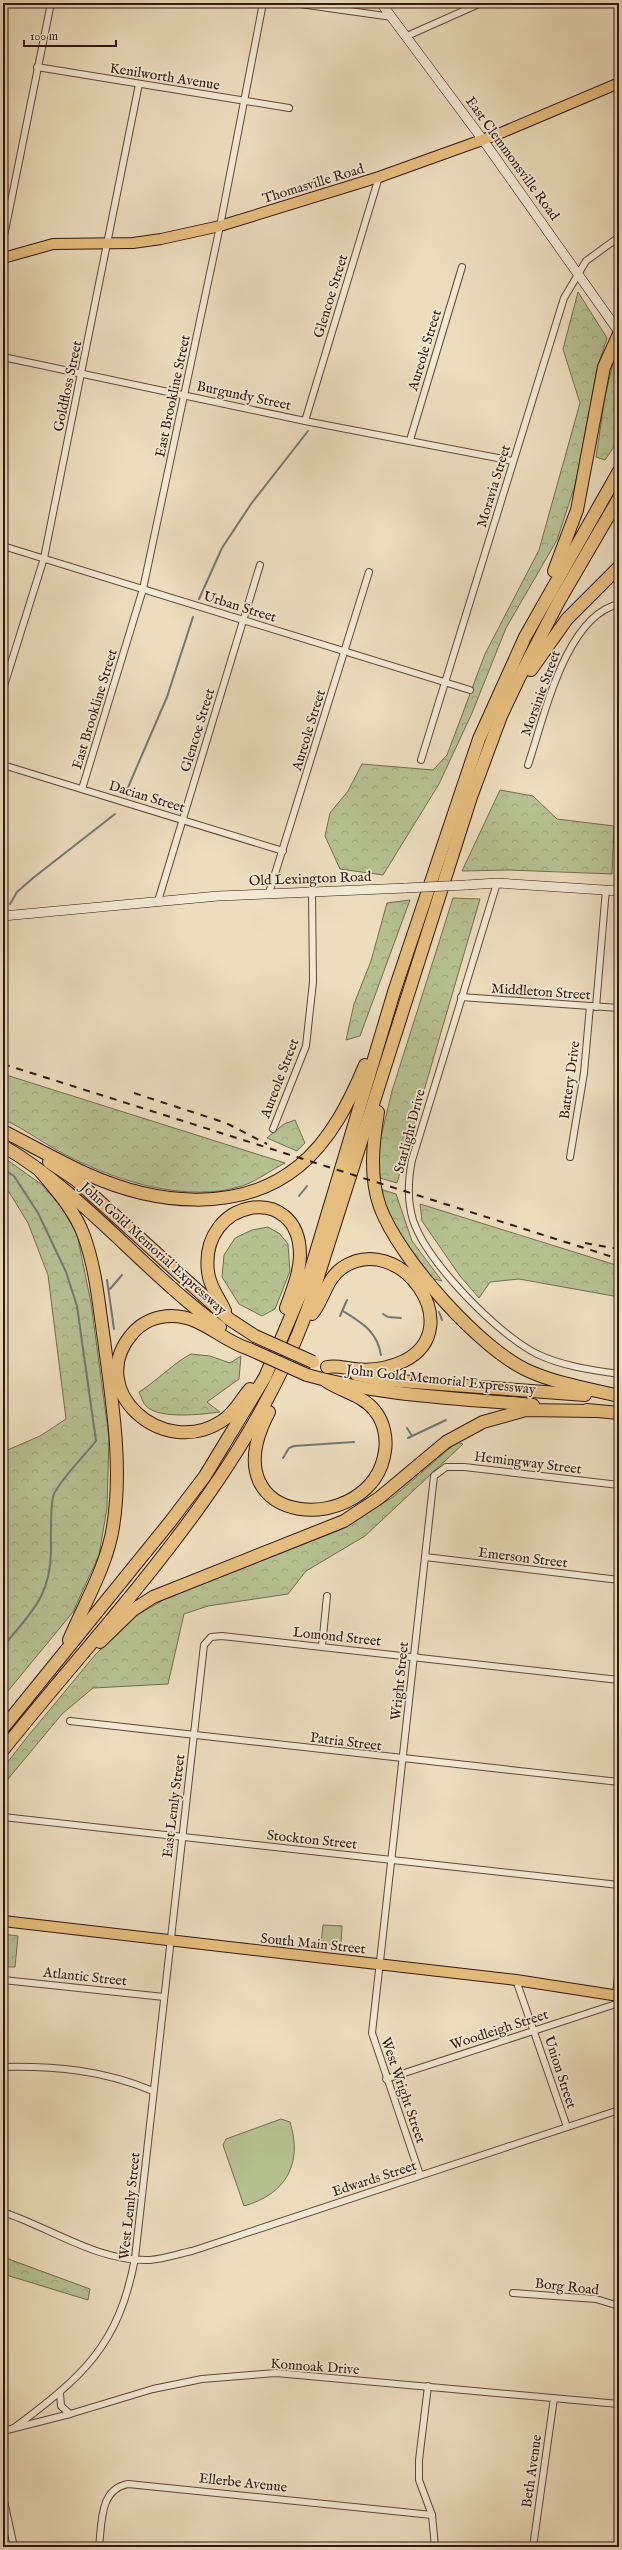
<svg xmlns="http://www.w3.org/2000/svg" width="622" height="2550" viewBox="0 0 622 2550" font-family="'IM FELL English',serif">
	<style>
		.forest { fill: url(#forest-crowns); stroke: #746c50 }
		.pitch { fill: #b6c192; stroke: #746c50 }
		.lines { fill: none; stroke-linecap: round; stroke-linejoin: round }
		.stream { stroke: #717975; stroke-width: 2 }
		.street-casing { stroke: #60483a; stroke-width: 8 }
		.secondary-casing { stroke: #31170e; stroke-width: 10 }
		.primary-casing { stroke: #31170e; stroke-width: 12 }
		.highway-casing { stroke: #31170e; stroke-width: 14 }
		.street { stroke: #f3e9d4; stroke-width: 6 }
		.secondary { stroke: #f3e9d4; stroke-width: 9 }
		.primary { stroke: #e6be7e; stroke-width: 10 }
		.highway { stroke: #e6be7e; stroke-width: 12 }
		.rail { stroke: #31170e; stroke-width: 2; stroke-dasharray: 7 7; stroke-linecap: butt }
		.secondary-bridge-casing { stroke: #31170e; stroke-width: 10; stroke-linecap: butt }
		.highway-bridge-casing { stroke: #31170e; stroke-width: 14; stroke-linecap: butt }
		.secondary-bridge { stroke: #f3e9d4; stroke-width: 9 }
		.highway-bridge { stroke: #e6be7e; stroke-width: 12 }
		.labels { text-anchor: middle; stroke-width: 3.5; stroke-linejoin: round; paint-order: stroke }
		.street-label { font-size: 14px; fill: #31170e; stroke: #f3e9d4 }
	</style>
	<defs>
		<pattern id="forest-crowns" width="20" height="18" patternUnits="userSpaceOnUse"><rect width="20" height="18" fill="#b6c192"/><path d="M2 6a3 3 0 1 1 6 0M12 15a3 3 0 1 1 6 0" fill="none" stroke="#9da57d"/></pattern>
	</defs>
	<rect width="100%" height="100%" fill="#ecddbd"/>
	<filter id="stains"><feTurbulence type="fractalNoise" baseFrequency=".005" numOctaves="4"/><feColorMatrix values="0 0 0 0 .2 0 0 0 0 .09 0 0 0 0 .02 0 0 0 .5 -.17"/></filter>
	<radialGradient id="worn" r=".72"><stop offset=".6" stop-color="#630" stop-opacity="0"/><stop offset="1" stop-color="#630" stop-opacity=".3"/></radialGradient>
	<g class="forest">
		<path d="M578,292L607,338L597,369L576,482L557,540L506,628L472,713L439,784L383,875L340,869L325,836L330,813L348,791L362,764L433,770L447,755L485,654L539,550L580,403L563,349Z"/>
		<path d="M613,363L619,372V439L605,460L596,457L605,397Z"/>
		<path d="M500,790L533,796L557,819L614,826L612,874L509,870L462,871Z"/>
		<path d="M453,898L480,899L397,1183L380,1178L378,1149L392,1091Z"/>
		<path d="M410,900L360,1036L346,1040L354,1004L371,961L387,903Z"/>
		<path d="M3,1074L285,1163C271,1170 257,1181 242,1186C188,1203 120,1182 72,1158C48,1147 27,1130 3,1119Z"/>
		<path d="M295,1120L305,1143L297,1151L267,1138L284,1124Z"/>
		<path d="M3,1157L41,1184L60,1205L77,1234L91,1303L109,1438L107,1508L99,1555L73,1612L3,1697V1452L40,1436L66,1419L48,1275L28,1223L9,1192H3Z"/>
		<path d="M380,1189L396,1194L412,1241L442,1281L431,1278L402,1241L385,1208Z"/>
		<path d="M420,1204L619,1266V1297L519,1279L490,1282L479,1298L460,1276L422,1221Z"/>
		<path d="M268,1227L280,1234L288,1244L290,1271L275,1309L262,1316L239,1304L222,1277L224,1255L235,1238L252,1230Z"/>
		<path d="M191,1354L210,1356L230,1363L241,1356L239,1379L207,1402L220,1412C203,1414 160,1420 146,1406C143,1403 141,1396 139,1392C158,1380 172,1364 191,1354Z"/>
		<path d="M457,1442L463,1444L365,1536L306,1571L288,1594L208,1606L184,1614L168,1684L93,1688L62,1714L3,1785V1768L28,1736L95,1655L132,1618L165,1599L340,1530L393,1497Z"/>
		<path d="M3,1934L18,1936L15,1967H3Z"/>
		<path d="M3,2257L90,2289L88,2300L3,2274Z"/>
	</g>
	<g class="pitch">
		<path d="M323,1925L342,1926L341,1945L321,1944Z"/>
		<path d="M281,2119L290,2122C303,2164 286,2194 244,2206L223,2145L226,2139Z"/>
	</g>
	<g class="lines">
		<g class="stream">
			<path d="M199,599L222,548L251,504L308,431"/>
			<path d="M126,792L167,697L193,617"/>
			<path d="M10,904L17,892L33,878L115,814"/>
			<path d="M3,1169L14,1176L38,1213L66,1272L77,1306L96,1441C85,1455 61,1479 54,1494C50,1503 51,1540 51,1552C50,1598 30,1613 3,1647"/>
			<path d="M299,1196L307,1186"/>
			<path d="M107,1280L114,1329"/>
			<path d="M110,1289L122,1275"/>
			<path d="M343,1311C362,1323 377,1331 381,1355"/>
			<path d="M439,1312L442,1320"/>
			<path d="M383,1314L388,1317L401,1318"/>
			<path d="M340,1316L347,1300"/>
			<path d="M407,1428L412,1436"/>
			<path d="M408,1438L446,1420"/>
			<path d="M283,1458L289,1448L294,1446L354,1442"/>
		</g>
		<defs>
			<g id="street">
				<path d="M293,3L392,17"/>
				<path d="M407,36L481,3"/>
				<path d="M37,67L289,108"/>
				<path d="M3,241L51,3"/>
				<path d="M3,357L305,421L513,461"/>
				<path d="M305,421L379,177"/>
				<path d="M410,440L462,267"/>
				<path d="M3,546L470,690"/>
				<path d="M3,689L44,558L139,84"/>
				<path d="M421,760L564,298L586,261L619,237"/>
				<path d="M3,765L283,851"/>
				<path d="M528,765C544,718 565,616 619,604"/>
				<path d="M82,789L143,589L220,226L263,3"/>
				<path d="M497,883L412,1160C408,1180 407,1200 413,1220C427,1262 497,1334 537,1354C562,1366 591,1370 619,1374"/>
				<path d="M269,893L369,572"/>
				<path d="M158,901L260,565"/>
				<path d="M461,997L619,1008"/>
				<path d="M596,1007L606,889"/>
				<path d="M273,1129L306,1046L313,982L312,892"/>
				<path d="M570,1157L584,1073L590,1006"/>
				<path d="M425,1557L619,1580"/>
				<path d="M322,1646L327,1596"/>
				<path d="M70,1721L619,1782"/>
				<path d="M3,1817L619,1885"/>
				<path d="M3,1980L164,1997"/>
				<path d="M516,1980L567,2127"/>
				<path d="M616,1995L619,1965"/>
				<path d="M3,2067C56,2066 103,2070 153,2091"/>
				<path d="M386,2079L619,2003"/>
				<path d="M420,2175L372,2033L434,1476L446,1467H464L619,1485"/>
				<path d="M3,2212C51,2228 98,2262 150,2260C164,2259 178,2254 192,2251L619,2110"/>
				<path d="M513,2293L596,2299L619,2306"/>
				<path d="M428,2386L419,2460V2480L432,2515L435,2547"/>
				<path d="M60,2393L61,2406L70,2414"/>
				<path d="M14,2428C82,2377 119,2346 135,2258L204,1645L211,1637L222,1636L619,1680"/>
				<path d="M3,2431L70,2414L153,2389L202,2379L276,2373L619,2404"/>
				<path d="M3,2496L14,2547"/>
				<path d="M99,2547C102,2524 99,2489 128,2484L432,2515"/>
				<path d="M533,2547L554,2398"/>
			</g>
			<g id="secondary">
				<path d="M381,3L483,140L619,332"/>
				<path d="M466,885L497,883L619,891"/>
				<path d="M3,916L218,896L406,888"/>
			</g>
			<g id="primary">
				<path d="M3,258L53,244L133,243L161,239L220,226L379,177L496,135L619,83"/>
				<path d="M3,1921L516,1980L619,1996"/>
			</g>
			<g id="highway">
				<path d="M554,571L577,510L604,367L619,334"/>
				<path d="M531,670L567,619L619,567"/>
				<path d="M378,1112C373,1143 369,1176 380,1207C399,1258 481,1351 531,1372C559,1384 590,1389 619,1396"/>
				<path d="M3,1131C31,1145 58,1161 87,1174C153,1204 239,1215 299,1166C330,1141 350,1101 365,1065"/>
				<path d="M3,1146C85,1194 143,1271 220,1327"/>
				<path d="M49,1162L76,1180L229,1319L255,1336"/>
				<path d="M40,1171C57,1191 75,1211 84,1236C96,1269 99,1306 104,1340C112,1401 123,1466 113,1527C107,1566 84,1604 69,1640"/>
				<path d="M225,1311C219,1297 210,1288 208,1272C199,1198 300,1181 300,1255C300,1273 292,1291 286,1308"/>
				<path d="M312,1314C324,1300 326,1279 342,1268C399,1229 470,1328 404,1361C389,1368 371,1371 354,1369C344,1368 337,1365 327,1367"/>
				<path d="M249,1349C222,1341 202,1316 172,1316C157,1316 142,1322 132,1334C84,1390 163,1460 222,1421C235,1413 240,1400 250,1389"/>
				<path d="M356,1374L386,1380L585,1395"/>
				<path d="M307,1375C380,1396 458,1398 533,1405"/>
				<path d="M587,1410L619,1413"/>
				<path d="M269,1412C206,1531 373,1538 385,1451C387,1438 384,1422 375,1411C363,1395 342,1392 326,1381"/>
				<path d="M100,1642L133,1610L153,1597L344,1521L379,1498L446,1442L483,1422L526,1410L595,1411"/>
				<path d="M3,1728L170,1522L205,1476L265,1377L311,1269L394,992L479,739L525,637L619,471"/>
				<path d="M3,1750C114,1611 247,1479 308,1308L471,797L501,716L519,678L559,601L619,498"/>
			</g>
		</defs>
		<use href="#street" class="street-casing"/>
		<use href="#secondary" class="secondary-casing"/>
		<use href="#primary" class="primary-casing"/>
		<use href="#highway" class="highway-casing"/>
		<use href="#street" class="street"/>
		<use href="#secondary" class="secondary"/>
		<use href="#primary" class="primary"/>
		<use href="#highway" class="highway"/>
		<g class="rail">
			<path d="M3,1064L619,1259"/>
			<path d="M134,1093L226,1123L267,1144"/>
			<path d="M585,1243L619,1249"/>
		</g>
		<defs>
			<path id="secondary-bridge" d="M406,888L466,885"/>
			<g id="highway-bridge">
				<path d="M255,1336L313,1362"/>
				<path d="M249,1349L307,1375"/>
			</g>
		</defs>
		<use href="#secondary-bridge" class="secondary-bridge-casing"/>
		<use href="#highway-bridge" class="highway-bridge-casing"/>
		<use href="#secondary-bridge" class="secondary-bridge"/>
		<use href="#highway-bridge" class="highway-bridge"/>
	</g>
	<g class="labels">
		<g class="street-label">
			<text transform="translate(165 76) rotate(9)" y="5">Kenilworth Avenue</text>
			<text transform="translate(513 158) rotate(54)" y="5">East Clemmonsville Road</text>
			<text transform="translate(313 183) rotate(-17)" y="5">Thomasville Road</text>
			<text transform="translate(330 296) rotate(-73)" y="5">Glencoe Street</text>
			<text transform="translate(424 350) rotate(-73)" y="5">Aureole Street</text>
			<text transform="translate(67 386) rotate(-78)" y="5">Goldfloss Street</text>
			<text transform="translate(244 395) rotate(12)" y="5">Burgundy Street</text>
			<text transform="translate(172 396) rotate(-78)" y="5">East Brookline Street</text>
			<text transform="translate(493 486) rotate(-73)" y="5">Moravia Street</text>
			<text transform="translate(240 606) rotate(17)" y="5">Urban Street</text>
			<text transform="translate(540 693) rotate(-70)" y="5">Morsinie Street</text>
			<text transform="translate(94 709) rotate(-73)" y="5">East Brookline Street</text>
			<text transform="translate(197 730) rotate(-73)" y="5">Glencoe Street</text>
			<text transform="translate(308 730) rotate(-73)" y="5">Aureole Street</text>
			<text transform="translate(147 796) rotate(17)" y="5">Dacian Street</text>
			<text transform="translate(310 878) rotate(-2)" y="5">Old Lexington Road</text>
			<text transform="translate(541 991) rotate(4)" y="5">Middleton Street</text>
			<text transform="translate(279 1078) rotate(-69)" y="5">Aureole Street</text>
			<text transform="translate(569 1080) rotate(-82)" y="5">Battery Drive</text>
			<text transform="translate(409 1131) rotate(-75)" y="5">Starlight Drive</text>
			<text transform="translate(154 1248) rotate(42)" y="5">John Gold Memorial Expressway</text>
			<text transform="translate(441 1379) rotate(6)" y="5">John Gold Memorial Expressway</text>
			<text transform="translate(528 1462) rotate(7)" y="5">Hemingway Street</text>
			<text transform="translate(523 1557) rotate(7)" y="5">Emerson Street</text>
			<text transform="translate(337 1636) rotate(6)" y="5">Lomond Street</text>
			<text transform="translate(399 1681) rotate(-84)" y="5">Wright Street</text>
			<text transform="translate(346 1741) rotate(7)" y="5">Patria Street</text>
			<text transform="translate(173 1806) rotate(-83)" y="5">East Lemly Street</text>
			<text transform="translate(312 1839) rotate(6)" y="5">Stockton Street</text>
			<text transform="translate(313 1943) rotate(6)" y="5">South Main Street</text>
			<text transform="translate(85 1976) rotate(6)" y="5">Atlantic Street</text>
			<text transform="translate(499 2029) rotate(-18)" y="5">Woodleigh Street</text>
			<text transform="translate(561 2072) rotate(72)" y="5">Union Street</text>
			<text transform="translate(404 2090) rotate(71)" y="5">West Wright Street</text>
			<text transform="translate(374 2178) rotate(-18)" y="5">Edwards Street</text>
			<text transform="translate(129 2206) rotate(-84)" y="5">West Lemly Street</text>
			<text transform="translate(567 2286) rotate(6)" y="5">Borg Road</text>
			<text transform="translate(315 2366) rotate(4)" y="5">Konnoak Drive</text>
			<text transform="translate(531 2471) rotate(-82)" y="5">Beth Avenue</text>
			<text transform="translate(243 2482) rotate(6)" y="5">Ellerbe Avenue</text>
		</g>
	</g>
	<rect width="622" height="2550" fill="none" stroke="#ecddbd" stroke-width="16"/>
	<rect x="4" y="4" width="614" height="2542" fill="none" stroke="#31170e" stroke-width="2"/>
	<rect x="8" y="8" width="606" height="2534" fill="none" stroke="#31170e"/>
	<path d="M24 40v6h92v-6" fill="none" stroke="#31170e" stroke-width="2"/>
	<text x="30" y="40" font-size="12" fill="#31170e" stroke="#f3e9d4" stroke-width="3" paint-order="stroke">100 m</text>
	<rect width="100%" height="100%" filter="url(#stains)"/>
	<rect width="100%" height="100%" fill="url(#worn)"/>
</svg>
